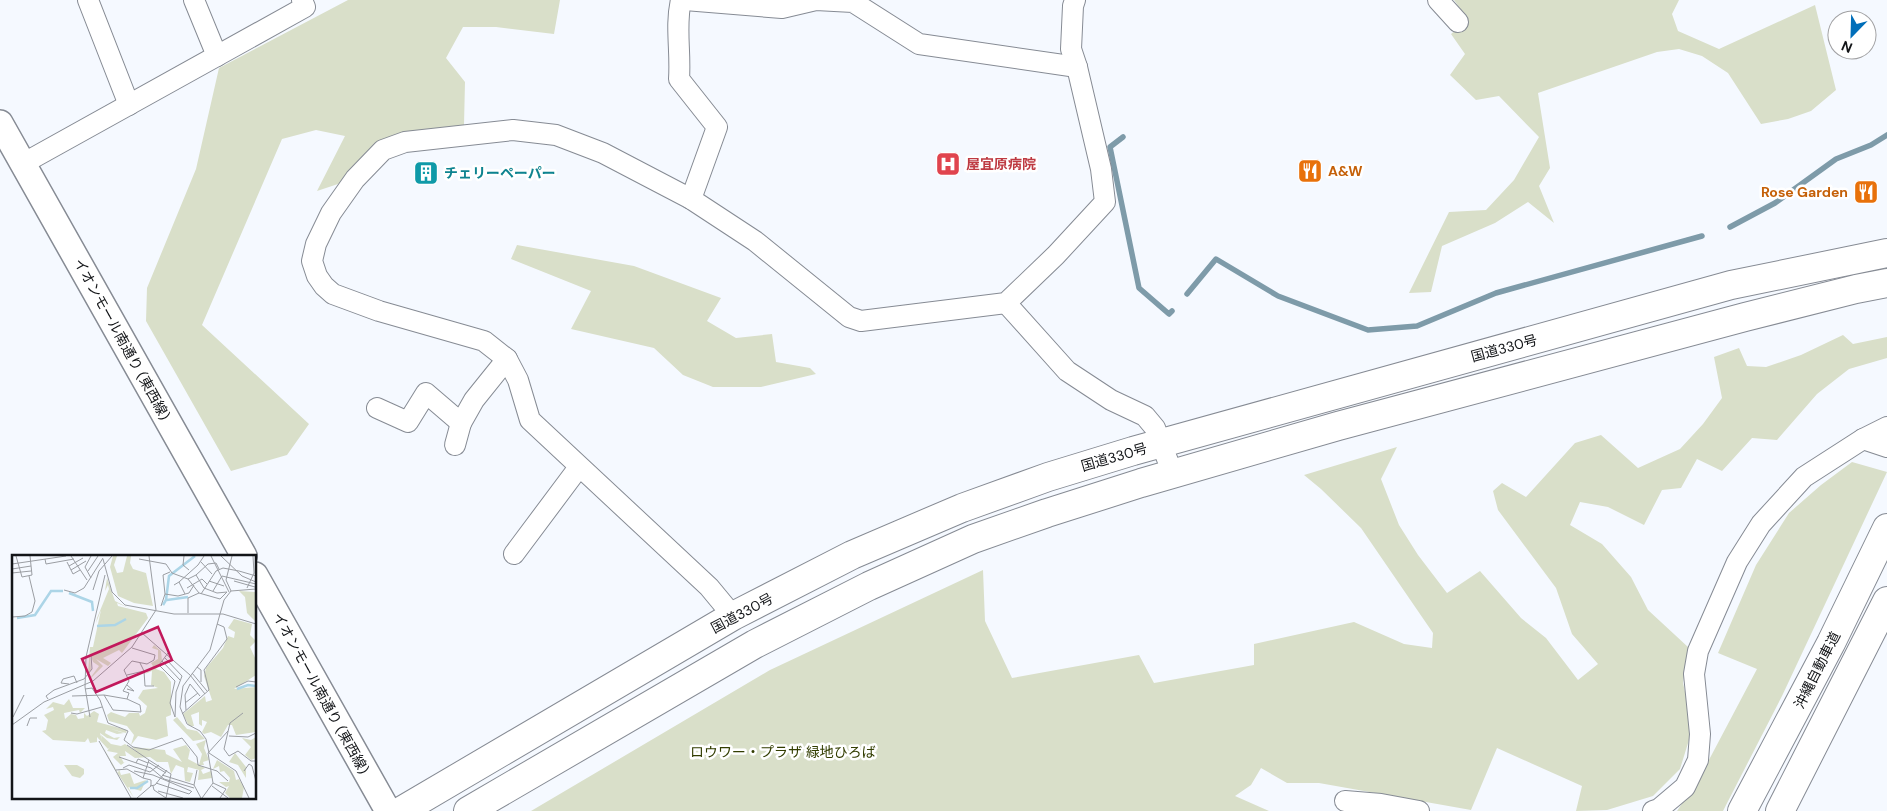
<svg xmlns="http://www.w3.org/2000/svg" width="1887" height="811" viewBox="0 0 1887 811" font-family="'DM Sans','Noto Sans JP',sans-serif">
	<style>
		.green { fill: #d9dfc9 }
		.lines { fill: none; stroke-linecap: round; stroke-linejoin: round }
		.stream { stroke: #7e9ba9; stroke-width: 5.5 }
		.minor-casing { stroke: #868b94; stroke-width: 22 }
		.tertiary-casing { stroke: #868b94; stroke-width: 28 }
		.trunk-casing { stroke: #868b94; stroke-width: 30 }
		.motorway-casing { stroke: #868b94; stroke-width: 30 }
		.minor { stroke: #fff; stroke-width: 20 }
		.tertiary { stroke: #fff; stroke-width: 25 }
		.trunk { stroke: #fff; stroke-width: 28 }
		.motorway { stroke: #fff; stroke-width: 28 }
		.labels { text-anchor: middle; stroke-width: 5; stroke-linejoin: round; paint-order: stroke }
		.health-label { font-size: 14px; font-weight: bold; fill: #be3a42; stroke: #fff; text-anchor: start }
		.food-label { font-size: 14px; font-weight: bold; fill: #c56008; stroke: #fff; text-anchor: start }
		.culture-label { font-size: 14px; font-weight: bold; fill: #0d838f; stroke: #fff; text-anchor: start }
		.street-label { font-size: 14px; fill: #131518; stroke: #fff }
		.park-label { font-size: 14px; fill: #323d00; stroke: #fff }
		.inset-river { fill: none; stroke: #acd5e7; stroke-width: 2.5 }
		.inset-road { fill: none; stroke: #9b9ea3; stroke-width: 1 }
		.view { fill: #c2185b; fill-opacity: 0.15; stroke: #c2185b; stroke-width: 2.5 }
		.inset-edge { fill: none; stroke: #131518; stroke-width: 2.5 }
	</style>
	<rect width="100%" height="100%" fill="#f5f9ff"/>
	<g class="green">
		<path d="M348,0H560L554,34L496,27H463L446,58L465,82L464,125L369,154L338,184L317,191L345,136L316,130L282,139L202,325L309,424L287,455L231,471L146,321L147,288L196,169L219,68Z"/>
		<path d="M1454,0H1679L1672,14L1678,31L1719,49L1815,5L1836,90L1811,111L1788,119L1761,124L1728,73L1702,56L1679,49L1657,52L1538,93L1550,168L1539,186L1554,223L1528,202L1495,223L1442,246L1431,292L1409,293L1449,212L1486,210L1514,180L1539,137L1499,96L1476,100L1450,75L1465,54L1451,34L1468,20Z"/>
		<path d="M517,245L634,266L721,298L707,321L736,338L772,334L776,362L810,368L816,374L761,387H713L683,375L654,348L571,329L591,291L511,259Z"/>
		<path d="M1843,335L1853,344L1887,337V358L1849,369L1817,394L1777,440L1752,438L1722,471L1697,459L1681,488L1662,490L1644,525L1608,507L1580,502L1570,525L1602,544L1631,577L1648,610L1688,647L1683,683L1693,727L1680,769L1653,796L1607,810L1576,811L1582,786L1497,748L1471,810L1319,783H1287L1261,768L1251,785L1235,796L1269,811H531L770,670L983,570L985,621L1012,678L1139,655L1154,683L1254,665V644L1354,622L1404,644L1432,648L1433,633L1361,528L1321,489L1304,475L1397,447L1381,479L1399,525L1418,555L1447,593L1480,571L1521,618L1546,638L1578,680L1598,664L1572,634L1556,588L1498,510L1493,491L1502,483L1526,497L1575,443L1601,435L1638,468L1680,449L1703,424L1722,398L1714,357L1739,348L1747,366L1766,367L1801,355Z"/>
		<path d="M1852,462L1887,472L1782,696L1723,811H1677L1701,775L1757,669L1718,653L1756,565L1789,513L1821,485Z"/>
	</g>
	<g class="lines">
		<g class="stream">
			<path d="M1123,137L1110,147L1139,288L1169,314L1172,311"/>
			<path d="M1730,227L1775,203L1836,159L1871,145L1887,135"/>
			<path d="M1187,294L1216,259L1278,296L1368,330L1417,326L1496,293L1702,236"/>
		</g>
		<defs>
			<g id="minor">
				<path d="M88,0L129,105"/>
				<path d="M194,0L217,56"/>
				<path d="M681,0C675,26 681,51 679,79L717,127L691,199"/>
				<path d="M685,0L782,8L816,0L853,2L919,44L1077,67"/>
				<path d="M1438,0L1458,22"/>
				<path d="M24,163L305,7L302,0"/>
				<path d="M1006,303L1067,371L1111,400L1145,416L1155,428L1173,474"/>
				<path d="M377,408L408,422L426,393L461,423L474,400L507,359"/>
				<path d="M1863,439L1887,447"/>
				<path d="M455,445L461,423"/>
				<path d="M514,554L579,467"/>
				<path d="M733,616L709,587L530,420L518,380L507,359L484,341L379,311L333,294L324,286L317,276L312,261L316,244L331,213L355,179L383,150L405,142L513,130L556,135L603,153L691,199L755,241L849,317L861,321L1006,303L1056,255L1105,202L1101,169L1077,67L1071,49L1073,6L1075,0"/>
				<path d="M1345,801L1381,804L1419,811"/>
				<path d="M1653,811L1659,809L1685,787L1698,760L1700,734L1694,674L1698,651L1737,562L1761,524L1804,477L1863,439L1887,427"/>
			</g>
			<g id="tertiary">
				<path d="M0,123L244,556"/>
				<path d="M255,575L388,811"/>
			</g>
			<g id="trunk">
				<path d="M401,811L733,616L852,555L962,508L1048,477L1133,451L1731,285L1887,253"/>
				<path d="M468,811L755,644L869,586L973,539L1047,513L1141,483L1338,426L1745,317L1856,289L1887,283"/>
			</g>
			<g id="motorway">
				<path d="M1742,811L1831,643L1887,528"/>
				<path d="M1780,811L1887,601"/>
			</g>
		</defs>
		<use href="#minor" class="minor-casing"/>
		<use href="#tertiary" class="tertiary-casing"/>
		<use href="#trunk" class="trunk-casing"/>
		<use href="#motorway" class="motorway-casing"/>
		<use href="#minor" class="minor"/>
		<use href="#tertiary" class="tertiary"/>
		<use href="#trunk" class="trunk"/>
		<use href="#motorway" class="motorway"/>
	</g>
	<defs>
		<symbol id="hospital-square" viewBox="-11 -11 22 22"><rect x="-9" y="-9" width="18" height="18" rx="4" fill="#e0444e" stroke="#fff"/><path d="M-5-5h3v3.5h4V-5h3V5h-3V1.5h-4V5h-3Z" fill="#fff"/></symbol>
		<symbol id="restaurant-square" viewBox="-11 -11 22 22"><rect x="-9" y="-9" width="18" height="18" rx="4" fill="#e8710a" stroke="#fff"/><path d="M-5-6h1v4h1v-4h1v4h1v-4h1v5L-1.5 .5V6h-2V.5L-5-1ZM5-6V6H3V1.5H1.5Q1.5-4 5-6Z" fill="#fff"/></symbol>
		<symbol id="building-square" viewBox="-11 -11 22 22"><rect x="-9" y="-9" width="18" height="18" rx="4" fill="#0f9aa8" stroke="#fff"/><path d="M-4-6H4V6H1V3H-1V6H-4ZM-2.5-4.3h1.7v1.8h-1.7ZM.8-4.3h1.7v1.8H.8ZM-2.5-1h1.7V.8h-1.7ZM.8-1h1.7V.8H.8Z" fill="#fff"/></symbol>
	</defs>
	<g fill-rule="evenodd">
		<use href="#hospital-square" x="934" y="150" width="28" height="28"/>
		<use href="#restaurant-square" x="1296" y="157" width="28" height="28"/>
		<use href="#building-square" x="412" y="159" width="28" height="28"/>
		<use href="#restaurant-square" x="1852" y="178" width="28" height="28"/>
	</g>
	<g class="labels">
		<g class="health-label">
			<text x="966" y="169">屋宜原病院</text>
		</g>
		<g class="food-label">
			<text x="1328" y="176">A&amp;W</text>
			<text x="1848" y="197" text-anchor="end">Rose Garden</text>
		</g>
		<g class="culture-label">
			<text x="444" y="178">チェリーペーパー</text>
		</g>
		<g class="street-label">
			<text transform="translate(122 339) rotate(61)" y="5">イオンモール南通り (東西線)</text>
			<text transform="translate(1504 348) rotate(-15)" y="5">国道330号</text>
			<text transform="translate(1114 457) rotate(-16)" y="5">国道330号</text>
			<text transform="translate(742 613) rotate(-28)" y="5">国道330号</text>
			<text transform="translate(1817 670) rotate(-63)" y="5">沖縄自動車道</text>
			<text transform="translate(321 693) rotate(61)" y="5">イオンモール南通り (東西線)</text>
		</g>
		<g class="park-label">
			<text x="783" y="757">ロウワー・プラザ 緑地ひろば</text>
		</g>
	</g>
	<g transform="translate(12 555)">
		<rect width="244" height="244" fill="#f5f9ff"/>
		<path d="M101,1H105L102,10L105,18L111,17L115,1H119L118,8L121,14L134,18L141,51L122,48L106,41L98,12ZM95,23L103,46L117,53L105,48L106,51L134,58L136,63L110,98L107,95L91,103L99,108L96,111L84,104L91,111L76,126L87,111L81,107L79,101L96,94L78,100L79,115L76,118L78,92H81L89,55L84,68L85,63L97,34L96,30L93,36ZM227,36L243,37L244,67L235,58L233,42ZM222,64L240,69L238,80L244,86L238,92L244,105V120L222,134L244,132V177L224,180L220,170H216L209,182L199,177L192,179L190,177L195,167L190,165V171L187,169V157L179,160L182,171H177L171,159L193,141L194,147L200,145L192,121L194,113L211,93L216,81L222,83L223,77L216,73ZM142,90L149,96L150,106L144,114L152,117L159,127V160L154,162L156,181L144,185L126,181L119,190L122,180L115,171L97,166L95,160L99,157L113,162L117,158H127L128,161L133,158L135,151L126,143L131,135L146,133L139,130L140,116L133,119L141,111L139,108L146,104V95L140,93ZM57,144L61,153H73L68,158L67,155L52,158L53,164L59,159L64,160L66,164L72,163V158L75,161L82,156L87,159L85,167L115,175L114,178L99,174L112,178L105,179L94,175L93,178L102,183L108,182L105,185L95,183L88,178L90,185L89,180L99,189L109,191L113,189L125,197L120,192L153,195L154,199L170,207L161,194L174,190L178,195L176,204L193,213L189,215L191,219L199,216L200,223L186,225L187,215L176,212L175,217L181,218L178,227L173,226L172,213L164,210L159,219L156,207H145L138,202L123,203L113,196L114,201H108L112,208L116,205L109,210L101,202L106,198L95,196L98,192L96,194L85,182V187L78,188L76,183L73,187L41,185L30,176L34,175L36,165L32,160L42,155L41,152L34,154L41,147L52,150ZM165,162L175,174L185,176L193,184L181,186L161,165ZM244,182V203L239,205L233,200L239,192L230,183L239,185ZM194,185L192,193L197,205L191,207L192,210H187L190,199L184,189ZM91,192L106,218L107,214L109,220L118,218L122,229L134,225L129,236L116,232L122,243L100,210ZM223,198L234,212V223L226,210L217,207ZM205,205L222,216L224,225L227,224L232,232L230,243H218L213,238L217,231L214,232L207,227H217L218,223L212,216L208,217L207,211L201,214ZM52,210H65L72,214V219L68,223L60,221Z" fill="#d9dfc9"/>
		<path class="inset-river" d="M57,38L80,47L81,56M155,45L176,42M151,50L154,45L157,21L183,1M5,63L23,60L39,36H51M85,71L103,70L114,64M225,134L236,130L244,131M118,233H125L136,226"/>
		<path class="inset-road" d="M4,1L10,22L20,20L18,1M59,1L75,25M172,1L171,10L177,15M199,1L217,37M209,1L230,21L244,27M33,4L34,9L62,4M91,4L100,37L113,50L162,59H211L244,69M127,4L154,9L160,18L176,24L187,38L208,44L215,37M55,7L61,19L68,15M189,7L200,19M0,9L54,1M57,11L71,3M0,14L19,11M59,15L74,6M76,16L86,1M227,16L244,21M0,18L19,16M184,20L196,9L204,8L207,14M79,23L73,12L79,1M176,24L184,20L192,33L205,38L215,37M197,26L212,31M222,26L243,32M167,27L186,10L192,1M162,30L167,27L173,39M175,33L190,24L195,29M235,33L242,18L241,1M52,35L63,38L72,33L91,3M81,35L87,16L100,1M201,36L210,21L244,29M219,36L214,25L220,1M153,39L166,41L177,38L182,30M189,39L204,16L211,13L227,16M149,51L153,39L151,20L158,17M176,58V43L187,38M208,59L198,95L171,131L168,152L175,169L188,176L194,184L197,198L224,216L237,243M208,59L212,45L219,36L244,34M0,62L13,61L20,57L23,46L17,21M130,78L178,120M156,98L147,110L163,126M153,103L170,121L164,137L163,162L158,148L163,126M150,106L168,125M185,112L189,115V127M132,116L133,131H142M180,118L195,136M115,120L132,116L128,108M178,120L193,139M57,129L49,128L51,124L62,121L65,128M115,130L122,136L115,134M224,132L236,126L244,127M73,134L80,133L88,145L96,168L116,176L112,185M92,140L115,144M60,141L92,140L101,155L129,157L128,150L115,144L117,138L111,136L117,126L112,115L120,106L135,109L142,105L143,100L120,93M36,144L34,141L42,135L72,124L80,114L79,100L92,95M173,148L186,138M174,155L173,140L178,129L188,141M59,158L65,159L90,152M231,158L218,168L212,194L217,201L226,196L239,206H244M170,159L197,135L192,115L215,84L212,72L205,69M1,162L12,140M78,162L73,132L74,102L93,20M0,170L32,147L81,126L120,92L144,55L137,1M15,171L18,163H25M217,181L236,182L244,178M112,185L121,192L137,195L170,183L185,202L186,210L205,216L216,226M87,186L119,243M115,190L137,205L131,223L139,225V231L125,243M107,202L139,213L152,224L182,233M137,205L159,219L154,243M136,207L154,218M124,208L126,204L136,208M111,213L117,210L138,217L147,210M104,215L115,214L131,223M122,216L141,220L179,236M232,216L237,209L240,211L244,226M150,220L182,230L189,243M144,228L177,239L180,236M201,228L214,234L208,243M182,230L185,215M138,231L143,230L155,215M141,231L142,235L154,243M200,231L216,243M146,236L171,243M190,243L201,228L196,198L216,176"/>
		<path class="view" d="M146,72L160,105L84,137L70,104Z"/>
		<rect width="244" height="244" class="inset-edge"/>
	</g>
	<g transform="translate(1852 35) rotate(203)"><circle r="24" fill="#ffffff" stroke="#a1a1a3"/>
	<path d="M0-4L9 19L0 12L-9 19Z" fill="#006eb9"/>
	<text y="-8" font-size="14" font-weight="bold" text-anchor="middle" fill="#131518">N</text>
	</g>
</svg>
